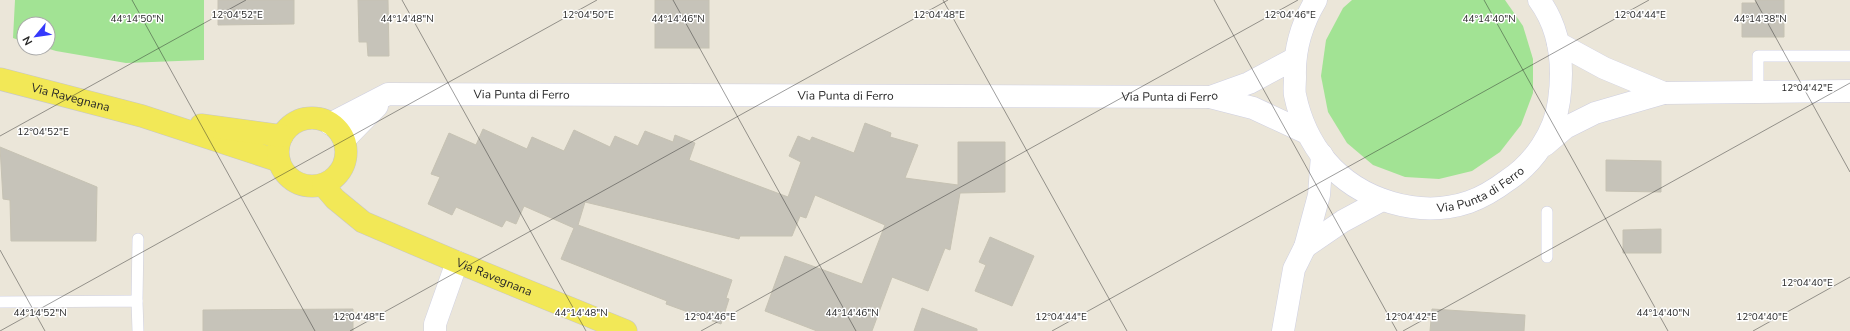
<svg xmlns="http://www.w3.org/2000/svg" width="1850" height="331" viewBox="0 0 1850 331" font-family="'Nunito Sans',sans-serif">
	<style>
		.green { fill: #a2e394 }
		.building { fill: #c6c3b9; stroke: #c6c2b3 }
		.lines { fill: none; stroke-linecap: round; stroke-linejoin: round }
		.service-casing { stroke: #cecfe1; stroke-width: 12 }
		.minor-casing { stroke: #cecfe1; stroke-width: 23 }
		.tertiary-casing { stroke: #cecfe1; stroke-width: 23 }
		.primary-casing { stroke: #c7c7c7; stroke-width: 23 }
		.service { stroke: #fff; stroke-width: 11 }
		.minor { stroke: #fff; stroke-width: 22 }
		.tertiary { stroke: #fff; stroke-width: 22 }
		.primary { stroke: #f2e857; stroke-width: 22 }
		.ticks { fill: none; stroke: #282828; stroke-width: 1; stroke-opacity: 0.45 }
		.labels { text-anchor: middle; stroke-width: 3; stroke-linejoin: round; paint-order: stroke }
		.street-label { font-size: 12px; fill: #282828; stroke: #fff }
		.ticks-label { font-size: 10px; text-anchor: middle; fill: #282828; stroke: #fff; stroke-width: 3; stroke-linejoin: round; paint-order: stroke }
	</style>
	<rect width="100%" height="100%" fill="#ebe6d9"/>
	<g class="green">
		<path d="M15,0H204V60L126,63L56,51L46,48H48V24H24V42L13,38Z"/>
		<path d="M1352,0H1505L1523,26L1533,59V93L1521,125L1500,152L1472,171L1439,179L1405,177L1373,165L1347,143L1328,112L1321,76L1326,40L1343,8Z"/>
	</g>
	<g class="building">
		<path d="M218,0H294V24L218,25Z"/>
		<path d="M358,0H388L389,56H368L367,42H359Z"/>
		<rect x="655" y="0" width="54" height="48"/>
		<path d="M1756,0H1784V37H1742V3H1756Z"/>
		<path d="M865,123L891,133L890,137L918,145L905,178L958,185V142H1005V192L960,193L950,250L945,248L928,291L892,277L872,331H817L765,311L785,256L862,284L885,225L815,195L806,218L800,216L792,236H740L739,239L585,202L578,225L732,280L726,298L729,299L721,324L666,304L667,301L561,259L574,228L524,206L516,224L506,220L502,227L456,207L452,215L428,204L440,177L431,174L449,133L476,145L483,129L527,149L532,137L564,151L574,130L610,147L615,136L638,146L645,131L673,142L675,135L695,143L689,160L788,197L801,162L789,156L798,136L810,141L812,137L854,153Z"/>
		<path d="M0,147L97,187L96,241H11L10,200L3,199Z"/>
		<path d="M1606,160L1661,161V192L1606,191Z"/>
		<path d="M1661,229V253H1623V230Z"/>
		<path d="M990,237L1034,256L1012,306L975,291L986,265L979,262Z"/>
		<path d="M922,308L977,329V331H914Z"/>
		<path d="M353,309V331H203V310Z"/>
		<path d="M1432,309L1525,315L1524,331H1430Z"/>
	</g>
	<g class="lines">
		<defs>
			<g id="service">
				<path d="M1758,92V56H1850"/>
				<path d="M1547,257V212"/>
				<path d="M137,301L138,239"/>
				<path d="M0,302L137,301L138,331"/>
			</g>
			<g id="minor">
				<path d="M1305,247L1343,221L1382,200"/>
				<path d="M435,331V324L457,262"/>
				<path d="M1283,331L1294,269L1305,247L1319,195L1322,155"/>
			</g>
			<g id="tertiary">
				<path id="s1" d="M1316,0C1301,25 1294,49 1295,77C1295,83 1294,90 1295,95C1300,119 1310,142 1326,161C1359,200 1419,219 1469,202C1483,197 1496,189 1508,180C1534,163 1555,132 1559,101C1564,65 1561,30 1539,0"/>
				<path d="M1558,43L1604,68L1664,93L1850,91"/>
				<path d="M1210,97L1253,108L1307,133"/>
				<path id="s2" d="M330,124L388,94L1210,97L1249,83L1294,59"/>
				<path d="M344,140L377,106"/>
				<path d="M1545,145L1565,128L1595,113L1664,93"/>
			</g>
			<g id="primary">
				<path id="s3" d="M0,79L142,116L279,161"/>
				<circle cx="312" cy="152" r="34"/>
				<path d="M201,125L282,136"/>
				<path id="s4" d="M323,185L335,199L363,222L457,262L626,331"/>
			</g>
		</defs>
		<use href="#service" class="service-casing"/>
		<use href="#minor" class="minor-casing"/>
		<use href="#tertiary" class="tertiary-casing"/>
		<use href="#primary" class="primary-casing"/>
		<use href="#service" class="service"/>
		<use href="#minor" class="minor"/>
		<use href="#tertiary" class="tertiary"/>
		<use href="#primary" class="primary"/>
	</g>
	<path class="ticks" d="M132,0L315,331M402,0L586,331M673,0L856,331M943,0L1127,331M1214,0L1397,331M1484,0L1668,331M1755,0L1850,172M0,136L246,0M0,250L45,331M0,331L597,0M350,331L948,0M701,331L1298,0M1052,331L1649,0M1403,331L1850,83M1753,331L1850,277"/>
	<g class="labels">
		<g class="street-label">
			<text dy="4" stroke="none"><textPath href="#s2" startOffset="199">Via Punta di Ferro</textPath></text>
			<text dy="4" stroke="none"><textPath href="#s2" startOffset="523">Via Punta di Ferro</textPath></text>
			<text dy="4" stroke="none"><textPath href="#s2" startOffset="847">Via Punta di Ferro</textPath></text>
			<text dy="4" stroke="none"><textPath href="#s3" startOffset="73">Via Ravegnana</textPath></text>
			<text dy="4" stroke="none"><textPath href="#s1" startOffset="345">Via Punta di Ferro</textPath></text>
			<text dy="4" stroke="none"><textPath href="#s4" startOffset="197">Via Ravegnana</textPath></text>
		</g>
	</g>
	<g class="ticks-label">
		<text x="237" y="18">12°04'52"E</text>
		<text x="588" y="18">12°04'50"E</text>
		<text x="1640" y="18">12°04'44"E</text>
		<text x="939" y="18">12°04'48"E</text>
		<text x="1290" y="18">12°04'46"E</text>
		<text x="137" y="22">44°14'50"N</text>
		<text x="407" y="22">44°14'48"N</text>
		<text x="678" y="22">44°14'46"N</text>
		<text x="1489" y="22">44°14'40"N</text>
		<text x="1760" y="22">44°14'38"N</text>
		<text x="1807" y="91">12°04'42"E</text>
		<text x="43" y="135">12°04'52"E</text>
		<text x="1807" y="286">12°04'40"E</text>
		<text x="40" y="316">44°14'52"N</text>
		<text x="581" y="316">44°14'48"N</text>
		<text x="852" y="316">44°14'46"N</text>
		<text x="1663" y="316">44°14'40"N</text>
		<text x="359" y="320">12°04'48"E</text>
		<text x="710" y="320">12°04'46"E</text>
		<text x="1061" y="320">12°04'44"E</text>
		<text x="1411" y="320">12°04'42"E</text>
		<text x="1762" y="320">12°04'40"E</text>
	</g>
	<g transform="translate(36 36) rotate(241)"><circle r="19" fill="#ffffff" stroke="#a9a9a9"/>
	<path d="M0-3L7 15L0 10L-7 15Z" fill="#3539fc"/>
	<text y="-6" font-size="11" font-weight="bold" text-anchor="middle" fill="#282828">N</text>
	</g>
</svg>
